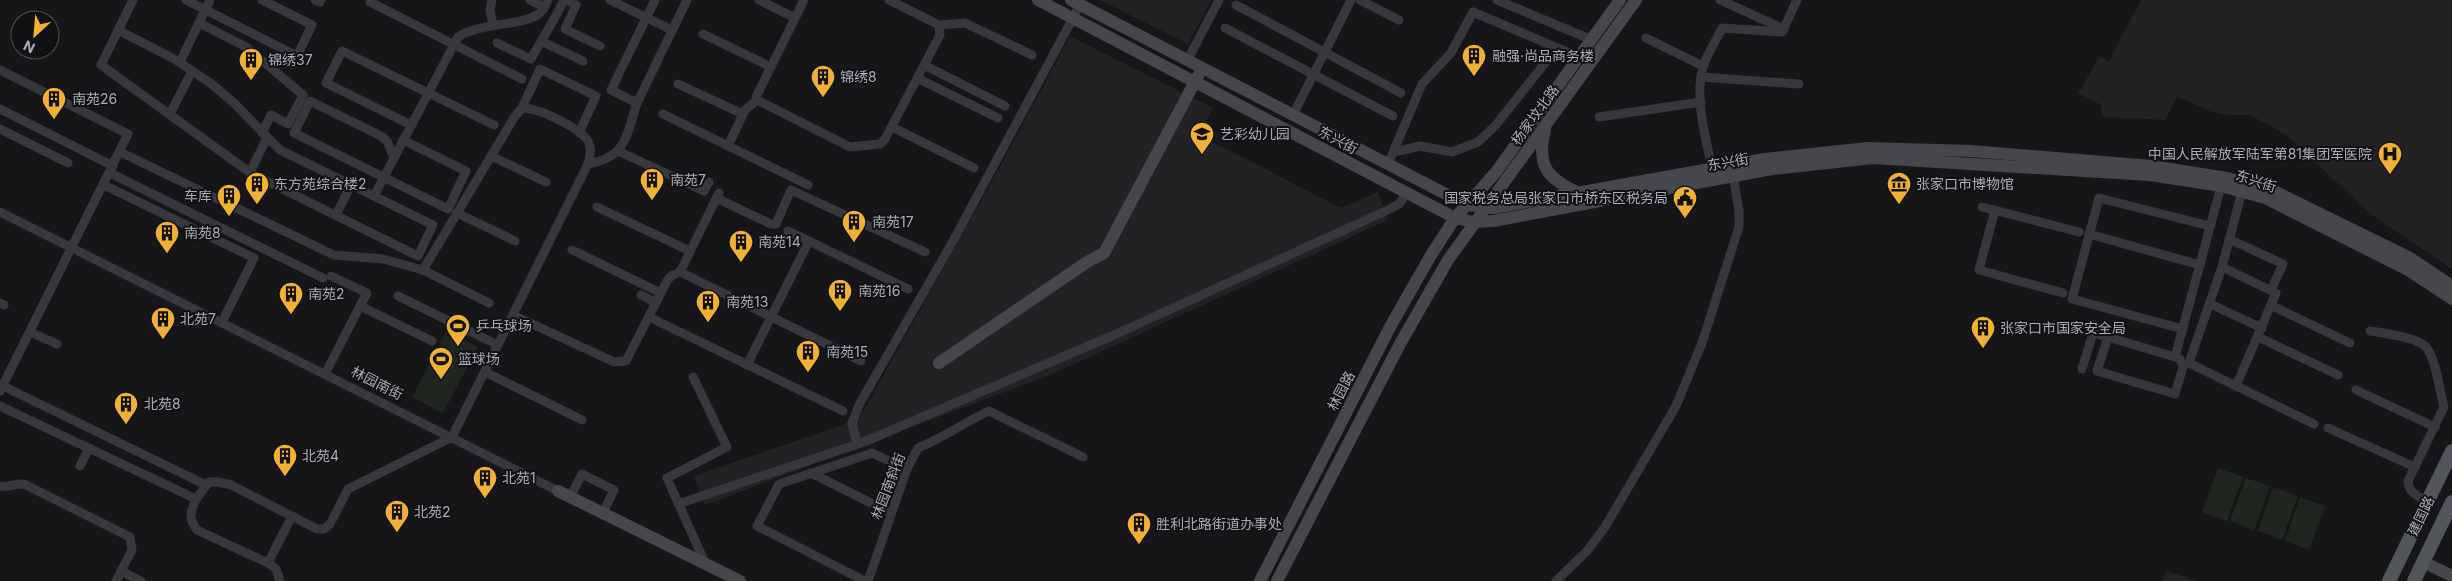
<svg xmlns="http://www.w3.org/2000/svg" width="2452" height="581" viewBox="0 0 2452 581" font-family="Inter,'Noto Sans SC',sans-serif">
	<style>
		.built { fill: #222225 }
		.green { fill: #1e261f }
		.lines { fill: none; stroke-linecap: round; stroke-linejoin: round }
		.street { stroke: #37383d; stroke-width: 9 }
		.secondary { stroke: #45474d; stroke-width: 12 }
		.primary { stroke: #53555c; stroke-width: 14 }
		.labels { text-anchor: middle; stroke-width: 4; stroke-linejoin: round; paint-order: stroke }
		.poi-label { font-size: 14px; fill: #a8adb8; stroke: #111113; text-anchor: start }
		.street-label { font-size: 14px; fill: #a8adb8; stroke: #111113 }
	</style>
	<rect width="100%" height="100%" fill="#161618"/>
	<g class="built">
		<path d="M1100,0H1211L1188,44Z"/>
		<path d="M2141,0H2452V269L2373,216L2285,134L2250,115H2227L2209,111L2177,96L2166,120L2103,117L2101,105L2078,93L2100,56L2109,61Z"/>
		<path d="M1070,36L1213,108L1199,135L1341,208L1378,192L1388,220L1050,375L705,505L694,476L845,424L854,417L859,419L995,176Z"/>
	</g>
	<g class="green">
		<path d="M447,331L478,347L443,413L412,397Z"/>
		<path d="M2218,468L2243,477L2227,521L2202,512Z"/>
		<path d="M2246,478L2270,486L2254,530L2230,521Z"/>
		<path d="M2273,487L2298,496L2282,540L2258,531Z"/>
		<path d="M2300,497L2325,506L2309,550L2285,541Z"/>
		<path d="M2166,571L2198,581H2162Z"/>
	</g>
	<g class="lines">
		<g class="street">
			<path d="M186,0L297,56L312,25L262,0"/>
			<path d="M315,0L320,2L321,0"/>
			<path d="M371,0L370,2L522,79"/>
			<path d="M492,0L490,10L493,25"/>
			<path d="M530,0L544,7"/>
			<path d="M567,0L576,5L565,29L600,46"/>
			<path d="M610,0L672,30"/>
			<path d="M655,0L611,90L637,103L687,0"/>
			<path d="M759,0L795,18"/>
			<path d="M804,0L756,97L757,100L850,147L880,144L885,139L940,35L939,25L889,0"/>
			<path d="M1360,0L1399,20"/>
			<path d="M1497,0L1592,40"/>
			<path d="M1720,0L1784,29"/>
			<path d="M1236,5L1401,93"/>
			<path d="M199,23L246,47L303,95L288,124L271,115L262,133"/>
			<path d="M939,25L965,23L1032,55"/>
			<path d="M1225,28L1393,116"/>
			<path d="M118,30L176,60L213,85L234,103L280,150L433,225L418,256L252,174L101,65L133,0"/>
			<path d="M703,34L771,67"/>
			<path d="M1646,38L1703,66"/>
			<path d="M541,41L583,61"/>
			<path d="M497,43L531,59C542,39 554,21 564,0"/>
			<path d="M1187,61L1219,0"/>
			<path d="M180,62L210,0"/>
			<path d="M924,65L1005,106"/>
			<path d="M0,70L128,134L0,391"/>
			<path d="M1701,77L1799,84"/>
			<path d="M917,78L998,118"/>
			<path d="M678,84L743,114"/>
			<path d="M522,108L540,69L596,96L579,133"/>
			<path d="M0,109L113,166"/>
			<path d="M170,114L192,71"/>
			<path d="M663,114L808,185"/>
			<path d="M1293,115L1351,0"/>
			<path d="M1599,117L1701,102"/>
			<path d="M411,125L326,83L342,51L494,125"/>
			<path d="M892,127L974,168"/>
			<path d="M0,129L68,163"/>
			<path d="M728,146L745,110L757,100"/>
			<path d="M618,151L704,191L709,182"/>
			<path d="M120,152L334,255L383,259L423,270L515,116L522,108C537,107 580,128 588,141C592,149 590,155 588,164"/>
			<path d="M1394,152L1420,146L1452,152L1478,142L1495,126L1557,48"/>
			<path d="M491,156L546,182"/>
			<path d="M394,158L387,141L381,136L310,101L294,133L448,209L466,171L403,140"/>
			<path d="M1388,164L1422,84L1451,53L1473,12L1579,57"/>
			<path d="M1712,169C1706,137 1694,100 1703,67C1707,54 1716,41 1722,28L1782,32L1797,0"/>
			<path d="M250,172L267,138"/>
			<path d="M110,173L323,278"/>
			<path d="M104,185L254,258L222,322"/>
			<path d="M374,196L458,37C480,22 525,26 540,13C544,10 546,4 548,0"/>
			<path d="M716,198L771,224H776L791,190L925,252"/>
			<path d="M597,207L690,251"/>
			<path d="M1982,207L2079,232"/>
			<path d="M1995,210L1979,270L2063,293"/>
			<path d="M0,212L558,491"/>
			<path d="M457,213L515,241"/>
			<path d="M336,215L351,185"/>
			<path d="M788,231L809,241"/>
			<path d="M2089,234L2200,265"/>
			<path d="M2229,239L2283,264L2271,290"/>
			<path d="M572,250L661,293"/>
			<path d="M2222,267L2189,363L2314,424"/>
			<path d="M423,270L489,303"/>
			<path d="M680,272L861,361"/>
			<path d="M331,276L367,293L360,306"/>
			<path d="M641,295L656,303"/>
			<path d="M398,296L498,345"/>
			<path d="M0,303L4,305"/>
			<path d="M2210,304L2262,328"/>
			<path d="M2272,306L2350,343"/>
			<path d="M513,315L614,362L626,361L667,281L671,276L680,272L719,193"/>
			<path d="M649,317L843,411"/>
			<path d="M2183,329L2072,299L2099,198L2210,226"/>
			<path d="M2370,331C2384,333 2417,337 2426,347C2436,358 2440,393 2444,407L2408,481C2408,492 2418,496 2427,502"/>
			<path d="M30,332L57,344"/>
			<path d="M2258,337L2338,375"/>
			<path d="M2175,357L2180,359L2183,367L2175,394L2097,371L2108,337L2175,357L2221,186"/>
			<path d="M747,365L809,241L908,289"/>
			<path d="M2082,369L2093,333L2108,337"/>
			<path d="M485,372L582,420"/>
			<path d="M325,374L360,306L432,341"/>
			<path d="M693,377L727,447L667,478L706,565"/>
			<path d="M3,386L206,485"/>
			<path d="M2236,386L2276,293L2222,267L2242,191"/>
			<path d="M2356,390L2435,427"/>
			<path d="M0,406L196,499L209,482H218L231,485L317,529H324L330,524L348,489L452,437L588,164C627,157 626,136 637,103"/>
			<path d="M2328,428L2415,467"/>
			<path d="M857,444L852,423L860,403L952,243L1080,5"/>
			<path d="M80,466L89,448"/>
			<path d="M811,473L891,513"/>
			<path d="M0,486C8,488 16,483 24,484L130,537L132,550L121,571"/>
			<path d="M570,497L582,474L614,490L603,513"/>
			<path d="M196,499C190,513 188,518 197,530L268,563L276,569L280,581"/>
			<path d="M678,504L864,442L1114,335L1390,209L1399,204L1407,193"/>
			<path d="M268,563L292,516"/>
			<path d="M116,581L121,571L141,581"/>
			<path d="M865,581L757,526L779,484L872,453L896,464"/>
			<path d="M868,581L907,469L918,448C943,438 965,422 989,411L1083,457"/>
			<path d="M1556,581L1587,551L1605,527L1676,406L1702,343L1739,227V211L1733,176"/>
		</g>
		<g class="secondary">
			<path d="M1038,0L1455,218L1474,222L1493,221L1772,169L1873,158L2150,175L2221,186L2265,198L2408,270L2452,299"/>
			<path d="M1071,0L1467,205L1493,208L1765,159L1868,148L1971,151L2151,166L2227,178L2272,190L2410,258L2452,286"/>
			<path d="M1545,130C1536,165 1547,179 1579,193"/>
			<path d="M939,363L1087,262L1104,253L1198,76"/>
			<path d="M558,491L740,581"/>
			<path d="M2423,562L2452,576"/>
			<path d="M1260,581L1390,327L1431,255L1455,218L1496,172L1620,0"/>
			<path d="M1277,581L1401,342L1448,260L1636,0"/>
		</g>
		<g class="primary">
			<path d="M2389,581L2452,451"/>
			<path d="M2414,581L2452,502"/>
		</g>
	</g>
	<defs>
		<symbol id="building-pin" viewBox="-11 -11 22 30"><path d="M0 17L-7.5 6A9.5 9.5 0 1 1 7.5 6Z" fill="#f2b134" stroke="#111113"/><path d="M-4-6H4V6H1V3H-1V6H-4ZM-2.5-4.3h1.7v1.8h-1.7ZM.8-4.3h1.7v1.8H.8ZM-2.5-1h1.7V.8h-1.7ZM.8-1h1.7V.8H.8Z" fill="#111"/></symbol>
		<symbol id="school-pin" viewBox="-11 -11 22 30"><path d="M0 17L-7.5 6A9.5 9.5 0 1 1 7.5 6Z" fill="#f2b134" stroke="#111113"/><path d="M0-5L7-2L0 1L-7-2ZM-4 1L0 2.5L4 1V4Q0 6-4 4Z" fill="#111"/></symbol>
		<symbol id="hospital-pin" viewBox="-11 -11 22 30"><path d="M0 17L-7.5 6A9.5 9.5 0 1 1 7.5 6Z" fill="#f2b134" stroke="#111113"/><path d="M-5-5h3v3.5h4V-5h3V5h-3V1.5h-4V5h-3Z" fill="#111"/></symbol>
		<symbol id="museum-pin" viewBox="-11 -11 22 30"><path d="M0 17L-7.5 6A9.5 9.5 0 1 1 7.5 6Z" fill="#f2b134" stroke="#111113"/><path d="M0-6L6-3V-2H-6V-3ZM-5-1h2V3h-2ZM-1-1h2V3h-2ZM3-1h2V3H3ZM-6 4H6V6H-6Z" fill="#111"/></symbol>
		<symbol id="civic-pin" viewBox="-11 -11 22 30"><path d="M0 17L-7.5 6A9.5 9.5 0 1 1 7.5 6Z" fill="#f2b134" stroke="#111113"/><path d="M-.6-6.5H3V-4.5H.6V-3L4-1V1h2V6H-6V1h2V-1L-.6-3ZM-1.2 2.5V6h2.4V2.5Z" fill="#111"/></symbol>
		<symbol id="stadium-pin" viewBox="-11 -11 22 30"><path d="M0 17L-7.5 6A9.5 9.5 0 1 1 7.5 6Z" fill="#f2b134" stroke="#111113"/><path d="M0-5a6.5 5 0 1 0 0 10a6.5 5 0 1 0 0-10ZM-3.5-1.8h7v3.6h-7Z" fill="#111"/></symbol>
	</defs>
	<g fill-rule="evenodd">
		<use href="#building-pin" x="1460" y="42" width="28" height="38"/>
		<use href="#building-pin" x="237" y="46" width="28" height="38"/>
		<use href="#building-pin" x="809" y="63" width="28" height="38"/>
		<use href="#building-pin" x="40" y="85" width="28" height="38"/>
		<use href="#school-pin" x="1188" y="120" width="28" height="38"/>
		<use href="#hospital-pin" x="2376" y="140" width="28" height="38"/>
		<use href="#building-pin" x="638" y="166" width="28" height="38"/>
		<use href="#building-pin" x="243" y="170" width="28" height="38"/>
		<use href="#museum-pin" x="1885" y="170" width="28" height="38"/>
		<use href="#building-pin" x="215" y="182" width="28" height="38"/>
		<use href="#civic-pin" x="1671" y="184" width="28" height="38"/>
		<use href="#building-pin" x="840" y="208" width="28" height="38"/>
		<use href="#building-pin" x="153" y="219" width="28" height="38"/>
		<use href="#building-pin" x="727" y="228" width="28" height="38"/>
		<use href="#building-pin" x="826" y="277" width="28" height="38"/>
		<use href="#building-pin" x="277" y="280" width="28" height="38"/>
		<use href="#building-pin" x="694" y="288" width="28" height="38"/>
		<use href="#building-pin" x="149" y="305" width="28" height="38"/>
		<use href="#stadium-pin" x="444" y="312" width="28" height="38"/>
		<use href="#building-pin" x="1969" y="314" width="28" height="38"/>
		<use href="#building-pin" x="794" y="338" width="28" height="38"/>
		<use href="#stadium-pin" x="427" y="345" width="28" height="38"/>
		<use href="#building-pin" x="112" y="390" width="28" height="38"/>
		<use href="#building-pin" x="271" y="442" width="28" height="38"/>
		<use href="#building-pin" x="471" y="464" width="28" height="38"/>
		<use href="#building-pin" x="383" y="498" width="28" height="38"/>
		<use href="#building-pin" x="1125" y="510" width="28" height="38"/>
	</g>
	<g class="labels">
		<g class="poi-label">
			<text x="1492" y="61">融强·尚品商务楼</text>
			<text x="268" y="65">锦绣37</text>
			<text x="840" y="82">锦绣8</text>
			<text x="72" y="104">南苑26</text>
			<text x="1220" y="139">艺彩幼儿园</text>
			<text x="2372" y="159" text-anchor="end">中国人民解放军陆军第81集团军医院</text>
			<text x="670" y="185">南苑7</text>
			<text x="274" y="189">东方苑综合楼2</text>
			<text x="1916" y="189">张家口市博物馆</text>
			<text x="212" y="201" text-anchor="end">车库</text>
			<text x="1668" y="203" text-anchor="end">国家税务总局张家口市桥东区税务局</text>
			<text x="872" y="227">南苑17</text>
			<text x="184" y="238">南苑8</text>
			<text x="758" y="247">南苑14</text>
			<text x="858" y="296">南苑16</text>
			<text x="308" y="299">南苑2</text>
			<text x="726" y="307">南苑13</text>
			<text x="180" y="324">北苑7</text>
			<text x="476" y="331">乒乓球场</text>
			<text x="2000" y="333">张家口市国家安全局</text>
			<text x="826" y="357">南苑15</text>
			<text x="458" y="364">篮球场</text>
			<text x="144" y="409">北苑8</text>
			<text x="302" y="461">北苑4</text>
			<text x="502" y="483">北苑1</text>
			<text x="414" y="517">北苑2</text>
			<text x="1156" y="529">胜利北路街道办事处</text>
		</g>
		<g class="street-label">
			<text transform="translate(1535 115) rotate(-54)" y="5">杨家坟北路</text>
			<text transform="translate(1338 140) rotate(28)" y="5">东兴街</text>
			<text transform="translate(1728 162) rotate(-10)" y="5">东兴街</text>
			<text transform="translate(2256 181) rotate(18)" y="5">东兴街</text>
			<text transform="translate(377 383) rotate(27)" y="5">林园南街</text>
			<text transform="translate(1341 391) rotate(-63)" y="5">林园路</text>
			<text transform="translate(888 486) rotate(-69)" y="5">林园南斜街</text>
			<text transform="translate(2421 516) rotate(-64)" y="5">建国路</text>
		</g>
	</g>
	<g transform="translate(35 35) rotate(206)"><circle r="24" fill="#111113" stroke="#4d4f55"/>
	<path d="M0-4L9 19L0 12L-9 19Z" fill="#f2b134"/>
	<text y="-8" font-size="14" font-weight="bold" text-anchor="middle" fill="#a8adb8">N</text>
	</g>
</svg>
